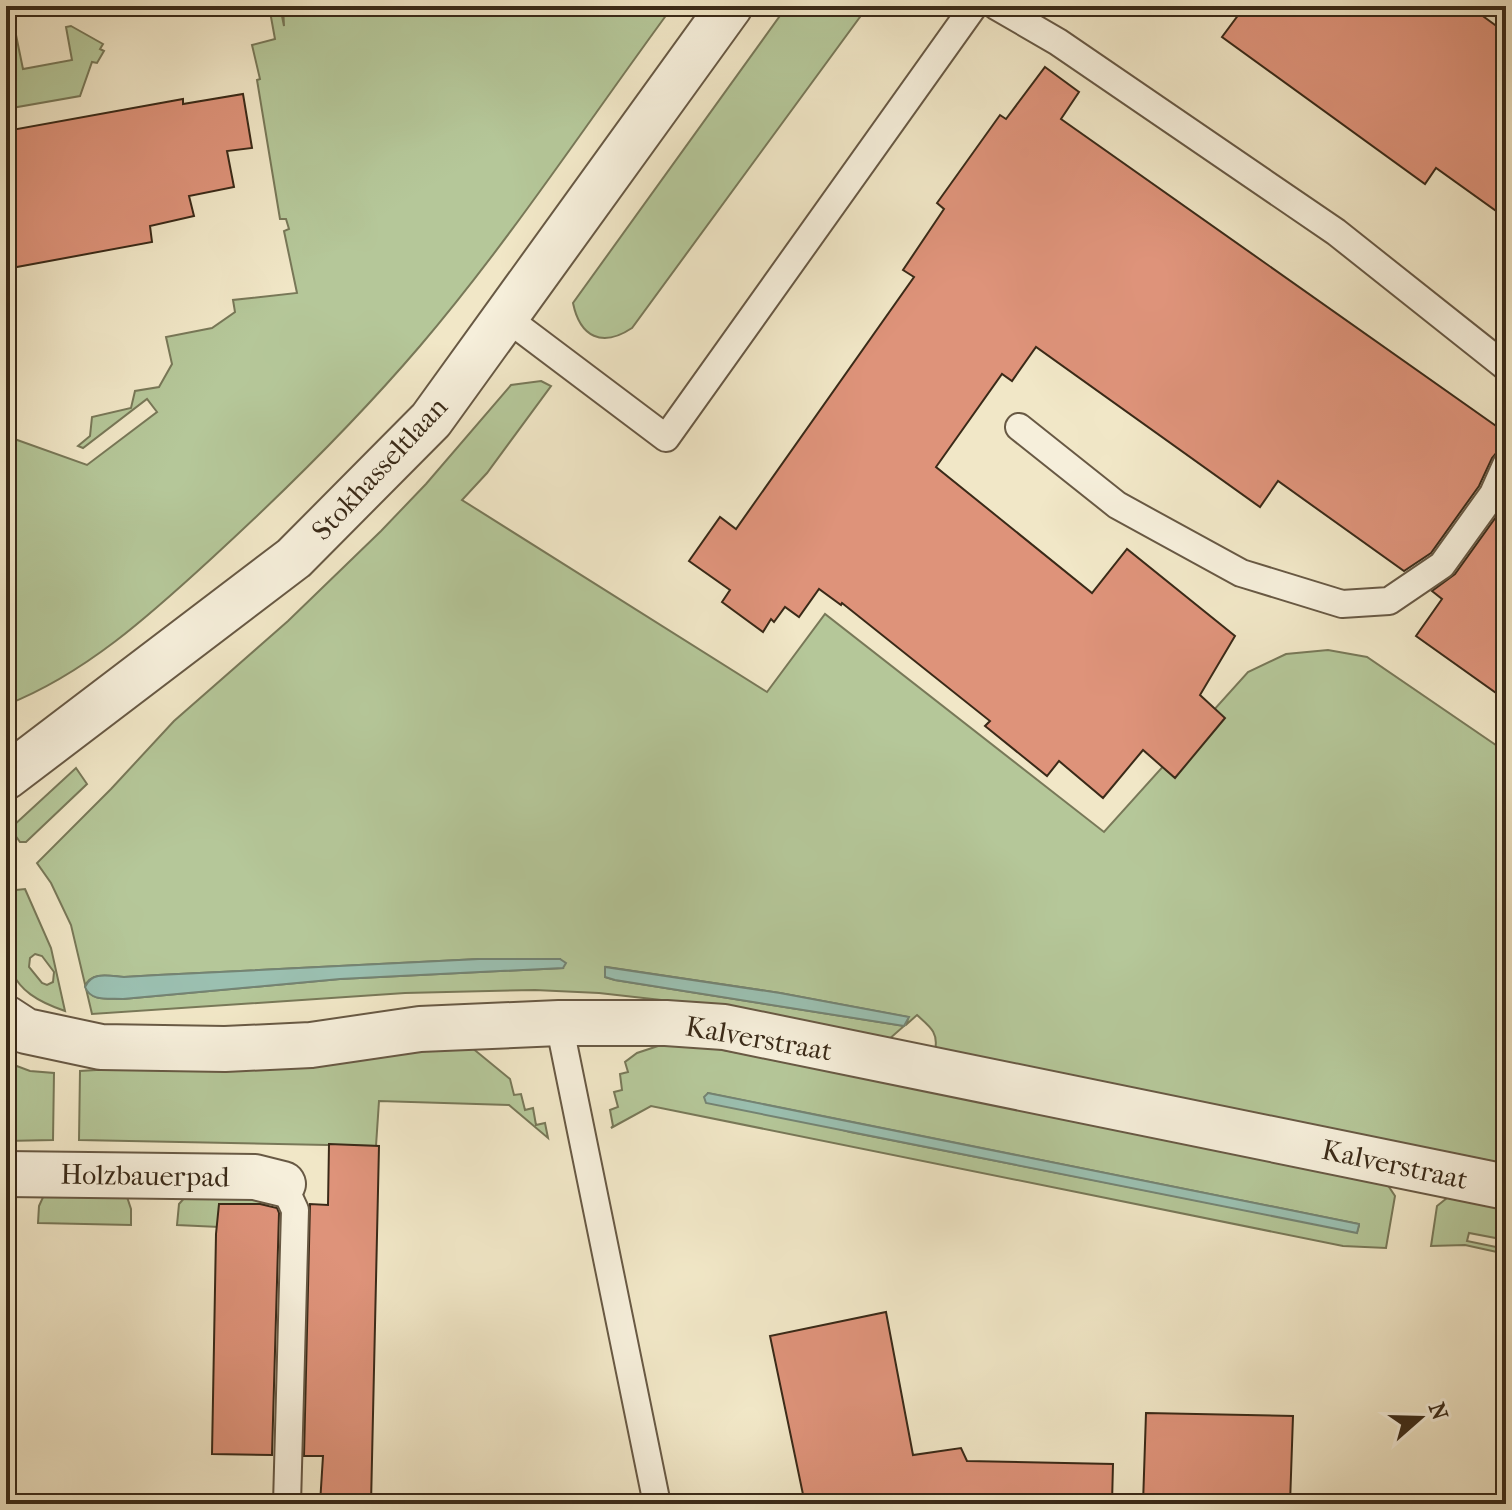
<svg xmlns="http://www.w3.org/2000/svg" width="1512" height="1510" viewBox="0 0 1512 1510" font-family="'IM FELL French Canon',serif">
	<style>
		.green { fill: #b5c799; stroke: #787858; stroke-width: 2; fill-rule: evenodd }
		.water { fill: #9bc0b1; stroke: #748474; stroke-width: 2 }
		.building { fill: #de937a; stroke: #3a2a18; stroke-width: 2 }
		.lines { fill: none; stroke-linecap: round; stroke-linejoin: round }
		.service-casing { stroke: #685944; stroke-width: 30 }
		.minor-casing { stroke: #685944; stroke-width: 48 }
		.tertiary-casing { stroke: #685944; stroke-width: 48 }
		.service { stroke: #f6efdb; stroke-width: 26 }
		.minor { stroke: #f6efdb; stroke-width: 44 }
		.tertiary { stroke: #f6efdb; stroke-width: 44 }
		.labels { text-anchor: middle; stroke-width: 7; stroke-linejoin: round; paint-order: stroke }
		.street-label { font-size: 28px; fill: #3a2a18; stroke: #f6efdb }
	</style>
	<rect width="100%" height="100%" fill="#f1e7c7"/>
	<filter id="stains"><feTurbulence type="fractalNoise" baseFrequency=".0025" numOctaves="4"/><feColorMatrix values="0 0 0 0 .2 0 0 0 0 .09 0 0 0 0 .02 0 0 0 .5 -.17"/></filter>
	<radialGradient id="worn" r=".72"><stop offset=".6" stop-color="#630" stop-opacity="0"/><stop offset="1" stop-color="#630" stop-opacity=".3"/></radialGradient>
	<g class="green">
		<path d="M269,6H280L284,26L283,6H673C589,120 511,239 420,346C355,422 285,491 212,558C150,615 85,674 6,705V436L87,465L157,412L147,399L83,448L78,446L90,436L92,417L131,408L135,391L159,387L172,364L166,337L212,328L235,312L233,300L297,293L284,231L289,229L286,219H280L257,80L260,79L252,45L275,39Z"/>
		<path d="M787,6H868L632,328C602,348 580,337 573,303Z"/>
		<path d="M71,26L103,44L100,49L104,51L97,63L92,62L80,96L6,109V37L16,35L23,69L72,60L66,27Z"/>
		<path d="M541,381L551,386L487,473L462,500L767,692L825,614L1104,832L1248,672L1286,654L1328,650L1367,657L1506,752V1164L935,1050C939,1032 929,1026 917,1015L907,1024L908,1017L780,993L606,967L605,977L615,980L904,1026L887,1041L688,1003L599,993L535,990L405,993L92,1014L71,925L51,883L37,863L111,789L174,721L288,621L381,531L426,484L511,385ZM479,959H560L563,968L340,979L123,999C108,998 91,1002 85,986C92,971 109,976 124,977C242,970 360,965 479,959Z"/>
		<path d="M76,768L87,784L26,842H20L12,831L13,826Z"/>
		<path d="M25,889L51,948L65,1011C0,989 6,960 6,897L16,890ZM35,954L42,956L54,972L53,982L47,985L42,983L29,967L30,958Z"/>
		<path d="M664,1044H693L1385,1181L1395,1196L1386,1248L1343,1246L651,1106L611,1128L613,1126L610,1110L618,1107L614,1092L622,1090L620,1074L628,1072L625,1062L637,1053ZM707,1093L1359,1224V1225L1357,1232L850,1132Z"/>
		<path d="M471,1047L510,1079L514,1095L521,1094L525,1110L533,1108L536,1125L545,1123L548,1138L509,1105L379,1101L376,1146L79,1140L80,1071Z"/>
		<path d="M6,1062L30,1071L54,1073L53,1140L6,1141Z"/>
		<path d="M1452,1194L1506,1205V1240L1469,1233L1467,1241L1506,1249V1254L1465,1245L1431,1246L1437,1206Z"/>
		<path d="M44,1195L127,1197L131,1209V1225L38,1223L39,1206Z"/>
		<path d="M187,1195H269V1204H219V1227L177,1225L179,1204Z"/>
	</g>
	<g class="water">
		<path d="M479,959H560L566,963L563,968L340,979L123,999C108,998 91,1002 85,987C92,971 109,976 124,977C242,970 360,965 479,959Z"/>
		<path d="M605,967L780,993L909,1017L904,1026L615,980L605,977Z"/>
		<path d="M708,1093L1359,1224V1225L1357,1233L706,1103L704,1097Z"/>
	</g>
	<g class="building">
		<path d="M1245,6H1469L1506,33V218L1436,168L1425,184L1222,37Z"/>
		<path d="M1045,67L1079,92L1061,119L1506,433V449L1497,452L1492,458L1479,486L1431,553L1404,571L1278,481L1260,507L1036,347L1012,381L1002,374L936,467L1092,593L1127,549L1235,636L1200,695L1225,718L1175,778L1143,750L1103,798L1059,761L1047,776L985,726L990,721L842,603L841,605L819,589L799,617L785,607L774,622L771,619L763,632L722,602L730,590L689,561L720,517L736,529L914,277L903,270L944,209L937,203L1000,115L1006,119Z"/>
		<path d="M243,94L252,148L227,151L234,187L189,196L194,216L150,226L152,242L6,269V131L183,99V104Z"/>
		<path d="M1506,503V700L1416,636L1442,599L1432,591L1455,574Z"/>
		<path d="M329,1144L379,1146L371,1504H320L323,1456H304L310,1204L328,1205Z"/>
		<path d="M219,1204H260L277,1208L279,1213L272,1455L212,1454L216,1234Z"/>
		<path d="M886,1312L913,1455L961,1448L967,1461L1113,1464L1112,1504H805L770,1336Z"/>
		<path d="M1146,1413L1293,1416L1290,1504H1143Z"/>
	</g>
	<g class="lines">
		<defs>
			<g id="service">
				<path d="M996,6L1058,42L1336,232L1506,367"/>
				<path d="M504,316L666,438L974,6"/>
				<path d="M1019,427L1117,505L1241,573L1342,604L1389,601L1442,565L1493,494L1506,465"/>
				<path d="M559,1023L657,1504"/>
				<path d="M283,1184L295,1210L287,1504"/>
			</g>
			<g id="minor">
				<path d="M6,1018L26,1031L101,1047L225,1049L311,1045L420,1029L559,1023H666L724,1027L1506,1187"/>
				<path d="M6,1174L255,1177L283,1184"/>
			</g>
			<path id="tertiary" d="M6,777L294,558L431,420L730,6"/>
		</defs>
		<use href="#service" class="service-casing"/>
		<use href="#minor" class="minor-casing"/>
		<use href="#tertiary" class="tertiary-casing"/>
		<use href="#service" class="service"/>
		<use href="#minor" class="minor"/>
		<use href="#tertiary" class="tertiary"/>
	</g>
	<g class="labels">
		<g class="street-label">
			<text transform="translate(379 468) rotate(-47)" y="10">Stokhasseltlaan</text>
			<text transform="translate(759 1038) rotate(10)" y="10">Kalverstraat</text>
			<text transform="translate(1395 1164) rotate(12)" y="10">Kalverstraat</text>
			<text transform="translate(145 1175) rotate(1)" y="10">Holzbauerpad</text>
		</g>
	</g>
	<rect width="1512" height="1510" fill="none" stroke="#f1e7c7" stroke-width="32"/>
	<rect x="8" y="8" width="1496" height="1494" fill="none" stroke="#3a2a18" stroke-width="4"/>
	<rect x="16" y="16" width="1480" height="1478" fill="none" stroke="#3a2a18" stroke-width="2"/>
	<g transform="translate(1420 1418) rotate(70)" stroke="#f6efdb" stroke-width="6" paint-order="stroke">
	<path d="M0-6L14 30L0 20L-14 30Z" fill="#3a2a18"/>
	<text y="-12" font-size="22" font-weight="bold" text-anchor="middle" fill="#3a2a18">N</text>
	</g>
	<rect width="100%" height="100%" filter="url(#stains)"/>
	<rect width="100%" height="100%" fill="url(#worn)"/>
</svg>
